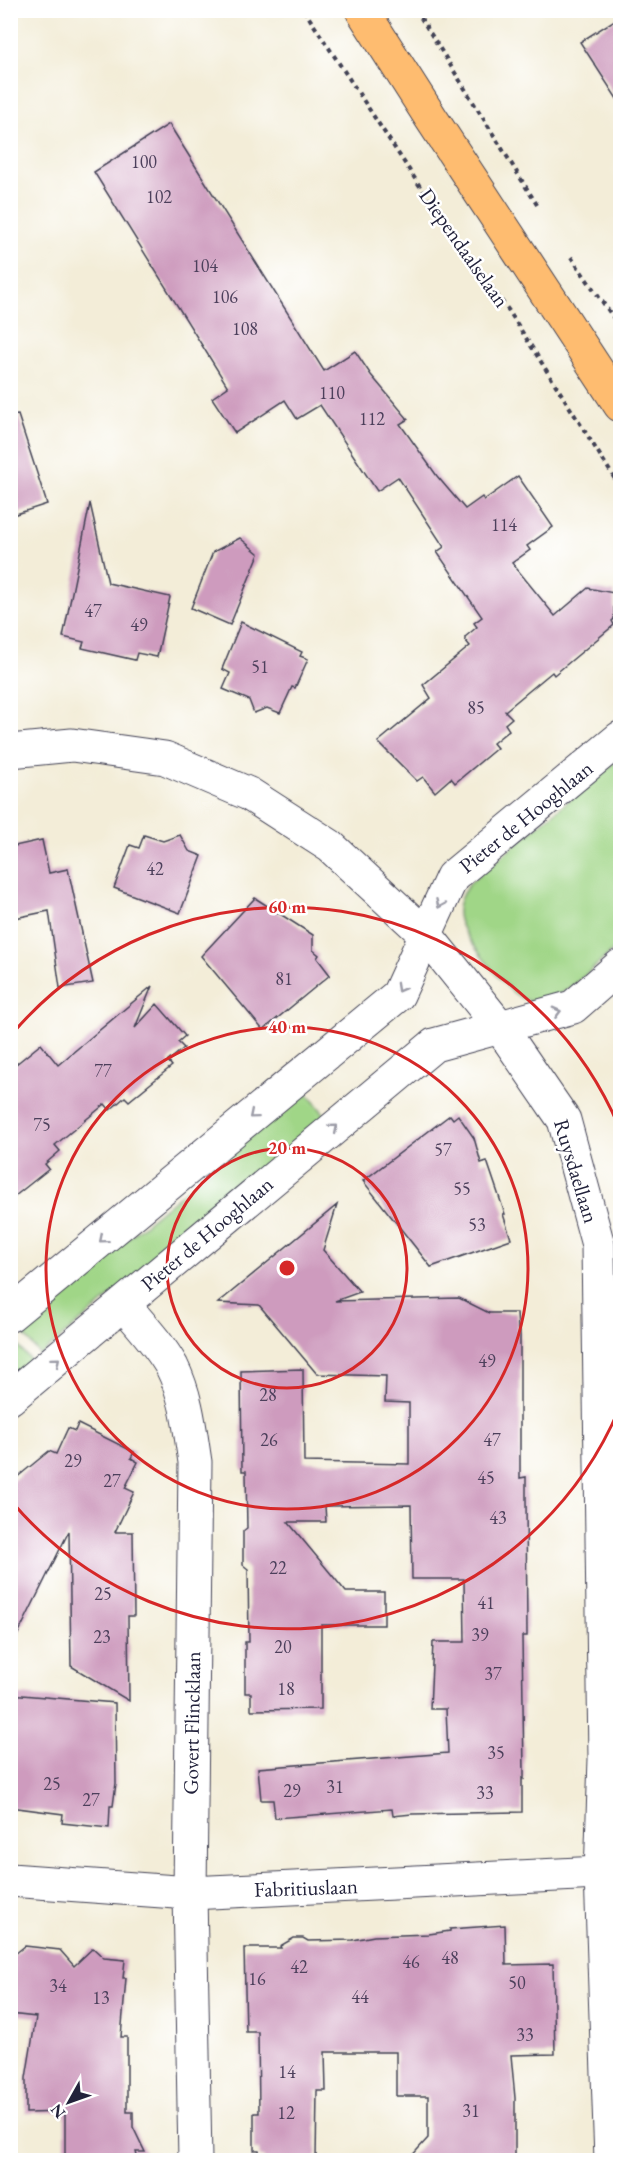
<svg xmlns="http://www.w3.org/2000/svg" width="631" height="2171" viewBox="0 0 631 2171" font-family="'EB Garamond',serif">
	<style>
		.green { fill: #a0d687; stroke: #617c61; stroke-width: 1.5 }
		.building { fill: #ce9bbe }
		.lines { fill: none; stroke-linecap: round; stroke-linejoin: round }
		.minor-casing { stroke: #414053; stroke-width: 35 }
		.primary-casing { stroke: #414053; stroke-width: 35 }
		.path { stroke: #414053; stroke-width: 4; stroke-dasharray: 4.5 4.5; stroke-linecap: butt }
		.minor { stroke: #fff; stroke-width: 33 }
		.primary { stroke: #febc70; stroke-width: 33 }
		.oneway { stroke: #9c9ca7 }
		.ring { fill: none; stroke: #d62828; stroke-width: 3 }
		.labels { text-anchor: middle; stroke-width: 5; stroke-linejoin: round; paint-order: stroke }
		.number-label { font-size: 18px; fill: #4d405c }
		.street-label { font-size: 21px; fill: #22223b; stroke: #fff }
		.centre { fill: #d62828; stroke: #fff; stroke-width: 3 }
		.ring-label { font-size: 18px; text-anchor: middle; font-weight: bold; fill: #d62828; stroke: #fff; stroke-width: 5; stroke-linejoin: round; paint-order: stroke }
	</style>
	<rect width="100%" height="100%" fill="#fff"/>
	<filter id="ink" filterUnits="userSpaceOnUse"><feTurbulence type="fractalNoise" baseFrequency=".0167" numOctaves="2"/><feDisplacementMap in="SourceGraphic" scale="12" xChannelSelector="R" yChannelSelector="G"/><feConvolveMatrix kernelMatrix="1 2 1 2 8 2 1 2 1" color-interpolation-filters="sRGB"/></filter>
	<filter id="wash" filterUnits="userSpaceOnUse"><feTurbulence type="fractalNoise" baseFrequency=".008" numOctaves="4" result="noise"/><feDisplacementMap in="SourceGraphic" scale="24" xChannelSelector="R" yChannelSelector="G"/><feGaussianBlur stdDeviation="1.35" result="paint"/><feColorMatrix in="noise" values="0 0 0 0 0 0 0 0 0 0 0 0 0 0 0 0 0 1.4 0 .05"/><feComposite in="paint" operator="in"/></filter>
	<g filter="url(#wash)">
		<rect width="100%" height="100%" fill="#f3edd8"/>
		<g class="green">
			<path d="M620,758V944C599,962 567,997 539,1002C531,1003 520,998 514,993C502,983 462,934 459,920C455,905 462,893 471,882Z"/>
			<path d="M305,1091L327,1117L40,1355L19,1329Z"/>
			<path d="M10,1337L32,1362L11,1380Z"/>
		</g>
		<g id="blocks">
			<g class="building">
				<path d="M621,16V105L580,42Z"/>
				<path d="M169,124L324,371L355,351L371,375L408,419L400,424L437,476L465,509L482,497L484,500L518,476L553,527L527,546L530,550L512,563L555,616L588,588L614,593V619L612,621L614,625L554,675L552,672L505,711L512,718L505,724L509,730L493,743L497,748L455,783L451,778L435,792L423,777L417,781L378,742L431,698L423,685L470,646L465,640V637L477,627L474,623L482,617L437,552L444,547L398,477L377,491L320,405L297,419L285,400L235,433L212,398L228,387L94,172Z"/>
				<path d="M18,415L47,504L10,516V416Z"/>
				<path d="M90,503L108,583L170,597L157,657L137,653L135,660L82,648L84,642L63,637Z"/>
				<path d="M240,538L259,554L230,625L191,608L213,552Z"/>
				<path d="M241,622L302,652L300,656L308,659L295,688L292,687L280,713L267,708L254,713L249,700L223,689L230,673L222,669Z"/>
				<path d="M144,835L163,841L180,835L189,851L202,856L180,913L114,888L130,845L139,848Z"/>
				<path d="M42,840L49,873L68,869L93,983L60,988L49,911L10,919V847Z"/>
				<path d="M255,898L313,935V950L319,955L317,958L330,975L263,1030L201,956Z"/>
				<path d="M152,986L135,1028L157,1004L185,1036L178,1042L184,1048L168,1061L172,1066L129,1101L125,1097L110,1110L105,1104L55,1145L60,1151L45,1164L49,1169L10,1200V1069L41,1044L58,1065Z"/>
				<path d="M450,1115L453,1119L458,1115L474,1138L481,1163L487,1161L505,1214H503L511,1239L431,1267L363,1181Z"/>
				<path d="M337,1205L323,1250L360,1292L335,1301L459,1298L489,1313H517L518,1330L520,1331V1478L526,1477V1497L527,1636H522L524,1773V1779L522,1778V1812L412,1814L393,1816L392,1809L275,1818L273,1800H261L258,1768L448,1753L446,1709H430L433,1642H465L464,1579H412L411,1505L325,1506L326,1522H288L346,1592H384V1625H321V1709L251,1710V1693H245V1642H249L248,1569L243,1565V1531L247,1528L246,1471H242L241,1371L303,1369L304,1462L409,1464V1403L385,1402L386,1376L317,1374L259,1305L218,1303Z"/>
				<path d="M78,1424L134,1452L131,1458L138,1462L125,1488L134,1492L115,1532H133L134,1616H128L129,1701L71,1666L69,1531L10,1650V1483L49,1451L56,1454L68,1428L75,1431Z"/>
				<path d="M10,1694L115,1703L116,1783L113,1806H110L109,1828L62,1823L63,1814L10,1807Z"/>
				<path d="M505,1925L506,1965L553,1964L555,2054L511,2055L515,2098V2160H408L428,2138V2096H396V2052H325L326,2091H317L316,2160H264V2157H260L259,2150H254V2113H259L258,2032H246L244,1948H281L280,1946L294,1938H303L308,1941L353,1940L374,1936L429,1934L450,1931V1929Z"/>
				<path d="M25,1946L60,1950L74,1966L93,1948L104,1958L125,1960L123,1978H126L121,2037H127V2112H133V2127L145,2152H136L138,2160H65V2112L26,2113V2078L36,2017L10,2014V1958Z"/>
			</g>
		</g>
	</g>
	<g filter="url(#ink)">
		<use href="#blocks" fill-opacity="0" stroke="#414053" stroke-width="1.5"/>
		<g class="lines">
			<defs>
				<g id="minor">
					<path d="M10,751L72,745L165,758L249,794L330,846L426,935L500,1027L564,1120L598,1245L605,1759L601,1874L611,2160"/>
					<path d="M124,1305C140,1324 160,1345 172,1367C187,1397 190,1430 195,1462L190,1893L195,2160"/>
					<path d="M10,1315L398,995L452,877L620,738"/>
					<path d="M10,1398L434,1045L573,1007L620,966"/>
					<path d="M10,1880L190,1893L620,1872"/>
				</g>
				<path id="primary" d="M362,10L431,118L620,405"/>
			</defs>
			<use href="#minor" class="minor-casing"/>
			<use href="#primary" class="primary-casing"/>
			<g class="path">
				<path d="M304,10L446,226L509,311L620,487"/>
				<path d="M416,10L539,208"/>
				<path d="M571,257L620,327"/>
			</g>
			<use href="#minor" class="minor"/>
			<use href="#primary" class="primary"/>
		</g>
		<defs><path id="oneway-chevron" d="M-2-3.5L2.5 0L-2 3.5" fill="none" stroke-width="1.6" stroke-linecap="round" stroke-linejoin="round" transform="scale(1.5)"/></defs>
		<g class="oneway">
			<use href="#oneway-chevron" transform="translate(440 904) rotate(114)"/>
			<use href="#oneway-chevron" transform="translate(400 988) rotate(119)"/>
			<use href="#oneway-chevron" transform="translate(557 1012) rotate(-15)"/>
			<use href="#oneway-chevron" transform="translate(253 1115) rotate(140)"/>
			<use href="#oneway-chevron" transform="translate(334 1128) rotate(-40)"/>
			<use href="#oneway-chevron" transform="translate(103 1239) rotate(140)"/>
			<use href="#oneway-chevron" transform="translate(56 1361) rotate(-40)"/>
		</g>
	</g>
	<g class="ring">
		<circle cx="287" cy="1268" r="120"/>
		<circle cx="287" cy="1268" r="241"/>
		<path d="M619 1409A361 361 0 0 1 12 1502M12 1034A361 361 0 0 1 619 1127"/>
	</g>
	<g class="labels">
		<g class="number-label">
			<text x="144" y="168">100</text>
			<text x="159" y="203">102</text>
			<text x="205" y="272">104</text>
			<text x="225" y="303">106</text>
			<text x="245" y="335">108</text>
			<text x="332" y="399">110</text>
			<text x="372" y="425">112</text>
			<text x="504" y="531">114</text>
			<text x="93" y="617">47</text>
			<text x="139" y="631">49</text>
			<text x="260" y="673">51</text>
			<text x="476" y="714">85</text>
			<text x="155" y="875">42</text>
			<text x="284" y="985">81</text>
			<text x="103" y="1077">77</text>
			<text x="42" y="1131">75</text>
			<text x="443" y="1156">57</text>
			<text x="462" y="1195">55</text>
			<text x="477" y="1231">53</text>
			<text x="487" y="1367">49</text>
			<text x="268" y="1401">28</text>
			<text x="269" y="1446">26</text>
			<text x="492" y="1446">47</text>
			<text x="73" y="1467">29</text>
			<text x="486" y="1484">45</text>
			<text x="112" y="1487">27</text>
			<text x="498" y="1524">43</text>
			<text x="278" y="1574">22</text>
			<text x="103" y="1600">25</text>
			<text x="486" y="1609">41</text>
			<text x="480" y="1641">39</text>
			<text x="102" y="1643">23</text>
			<text x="283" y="1653">20</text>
			<text x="493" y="1680">37</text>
			<text x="286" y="1695">18</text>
			<text x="496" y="1759">35</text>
			<text x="52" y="1790">25</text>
			<text x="335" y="1793">31</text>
			<text x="292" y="1797">29</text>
			<text x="485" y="1799">33</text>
			<text x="91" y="1806">27</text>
			<text x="450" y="1964">48</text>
			<text x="411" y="1968">46</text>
			<text x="299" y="1973">42</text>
			<text x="257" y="1985">16</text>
			<text x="517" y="1989">50</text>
			<text x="58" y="1992">34</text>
			<text x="360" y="2003">44</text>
			<text x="101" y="2004">13</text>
			<text x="525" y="2041">33</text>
			<text x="287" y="2078">14</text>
			<text x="471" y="2117">31</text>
			<text x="286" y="2119">12</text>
		</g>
		<g class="street-label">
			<text transform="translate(464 248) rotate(55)" y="7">Diependaalselaan</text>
			<text transform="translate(526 817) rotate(-39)" y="7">Pieter de Hooghlaan</text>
			<text transform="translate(576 1171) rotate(73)" y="7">Ruysdaellaan</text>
			<text transform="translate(207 1234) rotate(-40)" y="7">Pieter de Hooghlaan</text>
			<text transform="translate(192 1723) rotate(-89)" y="7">Govert Flincklaan</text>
			<text transform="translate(306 1888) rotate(-2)" y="7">Fabritiuslaan</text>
		</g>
	</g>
	<circle cx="287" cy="1268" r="9" class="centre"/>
	<g class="ring-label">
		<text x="287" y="913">60 m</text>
		<text x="287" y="1033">40 m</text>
		<text x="287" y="1154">20 m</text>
	</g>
	<rect width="631" height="2171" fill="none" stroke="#fff" stroke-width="36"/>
	<g transform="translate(69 2102) rotate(230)" stroke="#ffffff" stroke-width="4.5" paint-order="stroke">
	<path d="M0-4.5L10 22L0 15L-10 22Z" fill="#22223b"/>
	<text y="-9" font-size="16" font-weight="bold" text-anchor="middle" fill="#22223b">N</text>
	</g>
</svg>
